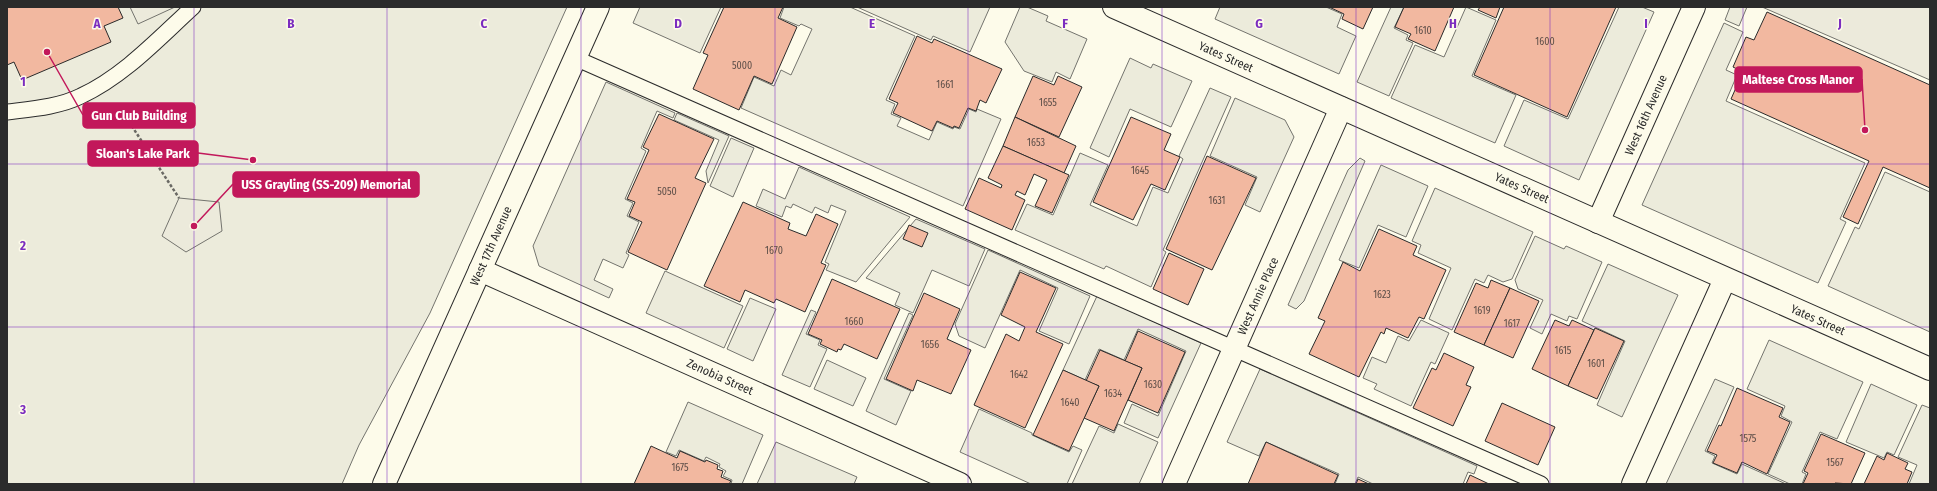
<svg xmlns="http://www.w3.org/2000/svg" width="1937" height="491" viewBox="0 0 1937 491" font-family="'Fira Sans Condensed',sans-serif">
	<style>
		.green { fill: #ecebdb; stroke: #74746e }
		.parking { fill: #eceadb; stroke: #74746e }
		.building { fill: #f2b8a0; stroke: #2b2b2b }
		.lines { fill: none; stroke-linecap: round; stroke-linejoin: round }
		.lane-casing { stroke: #2b2b2b; stroke-width: 17 }
		.street-casing { stroke: #2b2b2b; stroke-width: 24 }
		.secondary-casing { stroke: #2b2b2b; stroke-width: 24 }
		.path { stroke: #6a6964; stroke-width: 2.5; stroke-dasharray: 3 2; stroke-linecap: butt }
		.lane { stroke: #fdfbea; stroke-width: 15 }
		.street { stroke: #fdfbea; stroke-width: 22 }
		.secondary { stroke: #fdfbea; stroke-width: 22 }
		.grid { fill: none; stroke: #7b2cbf; stroke-width: 1; stroke-opacity: 0.55 }
		.labels { text-anchor: middle; stroke-width: 3; stroke-linejoin: round; paint-order: stroke }
		.number-label { font-size: 10px; fill: #5d4e48 }
		.street-label { font-size: 12px; fill: #2b2b2b; stroke: #fdfbea }
		.grid-label { font-size: 13px; text-anchor: middle; font-weight: bold; fill: #7b2cbf; stroke: #fdfbea; stroke-width: 3; stroke-linejoin: round; paint-order: stroke }
		.leader { fill: none; stroke: #c2185b; stroke-width: 1.5 }
		.callout-dot { fill: #c2185b; stroke: #fdfbea; stroke-width: 1.5 }
		.callout { fill: #c2185b; stroke: #c2185b; stroke-width: 1.5 }
		.callout-label { font-size: 13px; text-anchor: middle; font-weight: bold; fill: #fff }
	</style>
	<rect width="100%" height="100%" fill="#fdfbea"/>
	<g class="green">
		<path d="M7,7H567L430,313L359,445L342,484H7Z"/>
		<path d="M640,7H721L700,53L633,23Z"/>
		<path d="M784,7H850L915,36L886,100L895,104L891,114L901,118L897,126L929,140L937,122L953,129L954,127L960,129L969,109L976,112L977,109L1001,119L963,206L741,108L754,77L774,86L781,70L791,75L812,29L801,24L799,26L780,18Z"/>
		<path d="M857,7H990L970,52L933,36L931,40Z"/>
		<path d="M1020,7H1027L1048,16L1046,21L1087,39L1070,79L1056,72L1052,82L1024,71L1005,42Z"/>
		<path d="M1220,7H1326L1342,14L1337,27L1356,36L1339,74L1215,19Z"/>
		<path d="M1391,7H1404L1394,28L1408,35L1406,40L1413,43L1389,96L1357,82Z"/>
		<path d="M1466,7L1496,20L1472,76L1516,95L1495,143L1391,98L1415,45L1444,57Z"/>
		<path d="M1619,7H1642L1654,12L1579,180L1504,146L1524,100L1568,119Z"/>
		<path d="M1730,7H1747L1739,26L1725,20Z"/>
		<path d="M1724,23L1743,32L1726,70L1737,75L1726,101L1865,163L1840,219L1846,222L1818,283L1642,205Z"/>
		<path d="M1130,58L1151,68L1153,64L1192,81L1171,127L1130,109L1109,157L1090,148Z"/>
		<path d="M606,82L675,113L673,118L657,111L641,148L646,151L625,199L633,203L627,216L639,222L626,253L629,255L623,268L603,259L594,280L613,289L609,298L539,266L533,246Z"/>
		<path d="M1210,88L1231,97L1163,250L1166,252L1151,287L1106,266L1104,269L1015,230L1027,204L1053,215L1080,153L1108,165L1090,205L1137,226L1153,187L1168,193L1183,159L1179,156Z"/>
		<path d="M1235,98L1285,120L1294,137L1260,212L1245,205L1257,177L1210,156Z"/>
		<path d="M677,113L729,136L708,183L706,171L719,140L674,120Z"/>
		<path d="M731,138L754,148L733,197L710,186Z"/>
		<path d="M1360,158L1365,161L1304,301L1296,309L1288,305L1348,170Z"/>
		<path d="M1381,165L1428,186L1406,237L1378,225L1359,268L1339,260Z"/>
		<path d="M799,167L910,217L856,282L826,270L829,264L825,262L846,211L831,205L828,213L815,207L812,213L793,204L791,208L786,206L782,217L756,206L763,189L785,199Z"/>
		<path d="M1885,172L1930,192V332L1828,286L1855,227L1859,229Z"/>
		<path d="M1435,188L1533,232L1512,279L1503,282L1488,275L1484,283L1475,279L1452,330L1429,319L1451,268L1418,253L1421,245L1412,241Z"/>
		<path d="M916,219L985,249L969,286L932,270L913,313L895,305L900,293L866,278Z"/>
		<path d="M1535,236L1564,249L1566,246L1602,262L1577,319L1569,316L1567,321L1551,314L1542,334L1530,328L1543,300L1518,289L1515,280Z"/>
		<path d="M988,250L1090,296L1069,344L1039,331L1058,288L1020,270L985,348L959,336L955,324Z"/>
		<path d="M1608,264L1678,295L1622,417L1597,405L1625,341L1582,321Z"/>
		<path d="M665,271L743,306L724,348L646,313Z"/>
		<path d="M1097,296L1201,343L1158,438L1124,423L1132,404L1158,416L1186,351L1138,329L1124,360L1099,349L1085,380L1063,370Z"/>
		<path d="M750,298L776,309L753,361L727,349Z"/>
		<path d="M811,310L816,312L806,334L820,340L818,345L827,349L810,387L782,375Z"/>
		<path d="M909,313L913,315L884,379L911,391L896,425L866,411Z"/>
		<path d="M1421,320L1449,333L1435,364L1431,362L1411,406L1374,389L1377,384L1363,378L1372,357L1386,363L1398,336L1409,341Z"/>
		<path d="M1769,340L1863,382L1837,439L1820,432L1802,472L1806,474L1802,484H1790L1768,474L1792,422L1781,416L1785,406L1747,389Z"/>
		<path d="M827,360L866,378L853,406L814,389Z"/>
		<path d="M1260,369L1477,466L1474,474L1468,472L1463,484H1373L1358,477L1355,484H1335L1339,474L1266,442L1259,456L1227,442Z"/>
		<path d="M1715,379L1734,387L1705,451L1715,456L1712,463L1737,474L1742,464L1786,484H1666Z"/>
		<path d="M1871,384L1917,405L1894,455L1887,452L1884,458L1846,442Z"/>
		<path d="M688,402L763,435L742,484H731L732,480L723,476L726,471L719,467L720,464L706,457L704,461L679,450L676,456L666,452Z"/>
		<path d="M1922,405L1930,408V484H1909L1917,465L1898,457Z"/>
		<path d="M979,409L1032,433V435L1069,452L1073,446L1082,450L1067,484H1031L960,452Z"/>
		<path d="M1118,424L1158,442L1139,484H1072L1099,426L1114,433Z"/>
		<path d="M776,442L857,477L854,484H757Z"/>
	</g>
	<g class="parking">
		<path d="M130,7H175L138,24Z"/>
		<path d="M1762,7H1930V80Z"/>
		<path d="M179,198L219,202L222,231L186,252L162,236Z"/>
	</g>
	<g class="building">
		<path d="M7,7H118L123,18L104,26L111,42L22,80L14,62L7,65Z"/>
		<path d="M724,7H783L778,18L797,27L772,84L754,76L739,110L693,89L708,55L703,53Z"/>
		<path d="M1329,7H1373L1363,29L1342,19L1344,14Z"/>
		<path d="M1404,7H1454L1435,51L1408,39L1411,34L1395,27Z"/>
		<path d="M1480,7H1500L1496,18L1478,10Z"/>
		<path d="M1504,7H1616L1567,117L1474,75Z"/>
		<path d="M1767,12L1930,85V188L1883,167L1858,224L1843,217L1869,161L1731,99L1743,72L1733,67L1746,37L1754,40Z"/>
		<path d="M917,36L932,43L934,39L1002,69L986,103L980,100L976,111L968,108L959,128L954,126L953,128L937,121L932,131L893,113L898,103L889,99Z"/>
		<path d="M1033,76L1054,85L1058,76L1082,87L1059,137L1015,117Z"/>
		<path d="M659,114L714,139L695,178L706,183L667,270L628,252L642,222L629,216L635,202L627,199L649,150L643,147Z"/>
		<path d="M1015,117L1076,146L1064,173L1003,146Z"/>
		<path d="M1131,117L1171,134L1164,150L1180,157L1165,190L1151,184L1133,220L1093,202Z"/>
		<path d="M1003,146L1069,175L1052,213L1035,206L1047,180L1034,174L1025,195L1017,191L1015,195L1025,200L1012,230L965,209L979,178L1001,188L1002,185L988,178Z"/>
		<path d="M1207,156L1256,178L1212,270L1166,249Z"/>
		<path d="M743,202L790,223L788,229L806,236L816,214L838,224L821,263L826,265L805,312L776,299L774,303L745,290L740,302L704,286Z"/>
		<path d="M909,225L928,233L922,247L903,239Z"/>
		<path d="M1379,229L1417,246L1413,255L1446,270L1424,319L1419,317L1408,338L1386,328L1384,334L1381,332L1359,377L1309,354L1325,321L1318,318L1343,262L1360,271Z"/>
		<path d="M1169,253L1204,269L1188,305L1153,289Z"/>
		<path d="M1020,272L1056,288L1036,332L1063,344L1025,428L974,405L1006,334L1019,341L1025,327L1001,315Z"/>
		<path d="M832,279L900,309L877,359L844,344L841,350L838,349L837,352L820,344L822,340L808,334Z"/>
		<path d="M1491,280L1510,288L1484,345L1454,332L1476,283L1488,288Z"/>
		<path d="M1510,288L1539,301L1513,358L1484,345Z"/>
		<path d="M924,293L960,309L947,339L971,350L951,394L917,380L913,391L886,379Z"/>
		<path d="M1555,320L1569,326L1572,320L1594,330L1568,386L1532,369Z"/>
		<path d="M1595,328L1624,341L1597,399L1568,386Z"/>
		<path d="M1138,331L1185,352L1158,413L1128,400L1142,368L1125,361Z"/>
		<path d="M1100,350L1142,368L1114,431L1084,418L1099,386L1086,381Z"/>
		<path d="M1444,353L1474,367L1466,385L1471,387L1453,426L1413,408L1432,368L1436,370Z"/>
		<path d="M1063,370L1099,386L1069,451L1033,435Z"/>
		<path d="M1737,388L1783,408L1779,417L1790,422L1767,474L1742,462L1737,473L1713,463L1717,455L1707,451L1719,425L1721,426Z"/>
		<path d="M1502,403L1555,427L1538,465L1485,441Z"/>
		<path d="M1821,434L1865,453L1851,484L1835,483L1834,484H1803L1808,473L1804,471Z"/>
		<path d="M1266,442L1338,475L1334,484H1248Z"/>
		<path d="M651,446L677,458L680,451L705,462L706,460L718,465L717,469L723,471L721,477L731,481L729,484H634Z"/>
		<path d="M1887,453L1908,463L1905,469L1912,472L1907,484H1864L1877,456L1884,460Z"/>
		<path d="M1470,475L1489,484H1466Z"/>
		<path d="M1358,479L1369,484H1356Z"/>
	</g>
	<g class="lines">
		<defs>
			<g id="lane">
				<path d="M575,58L1541,484"/>
				<path d="M7,112C31,109 59,107 81,96C124,76 158,39 193,7"/>
			</g>
			<g id="street">
				<path d="M1114,7L1930,369"/>
				<path d="M1598,222L1694,7"/>
				<path d="M480,270L960,484"/>
				<path d="M1174,484L1341,108"/>
				<path d="M1633,484L1725,279"/>
			</g>
			<path id="secondary" d="M384,484L598,7"/>
		</defs>
		<use href="#lane" class="lane-casing"/>
		<use href="#street" class="street-casing"/>
		<use href="#secondary" class="secondary-casing"/>
		<path class="path" d="M118,105L179,198"/>
		<use href="#lane" class="lane"/>
		<use href="#street" class="street"/>
		<use href="#secondary" class="secondary"/>
	</g>
	<path class="grid" d="M194,7V484M387,7V484M581,7V484M775,7V484M968,7V484M1162,7V484M1356,7V484M1550,7V484M1743,7V484M7,164H1930M7,327H1930"/>
	<g class="labels">
		<g class="number-label">
			<text x="1423" y="34">1610</text>
			<text x="1545" y="45">1600</text>
			<text x="742" y="69">5000</text>
			<text x="945" y="88">1661</text>
			<text x="1048" y="106">1655</text>
			<text x="1036" y="146">1653</text>
			<text x="1140" y="174">1645</text>
			<text x="667" y="195">5050</text>
			<text x="1217" y="204">1631</text>
			<text x="774" y="254">1670</text>
			<text x="1382" y="298">1623</text>
			<text x="1482" y="314">1619</text>
			<text x="854" y="325">1660</text>
			<text x="1512" y="327">1617</text>
			<text x="930" y="348">1656</text>
			<text x="1563" y="354">1615</text>
			<text x="1596" y="367">1601</text>
			<text x="1019" y="378">1642</text>
			<text x="1153" y="388">1630</text>
			<text x="1113" y="397">1634</text>
			<text x="1070" y="406">1640</text>
			<text x="1748" y="442">1575</text>
			<text x="1835" y="466">1567</text>
			<text x="680" y="471">1675</text>
		</g>
		<g class="street-label">
			<text transform="translate(1226 57) rotate(24)" y="4">Yates Street</text>
			<text transform="translate(1646 115) rotate(-66)" y="4">West 16th Avenue</text>
			<text transform="translate(1522 188) rotate(24)" y="4">Yates Street</text>
			<text transform="translate(491 246) rotate(-66)" y="4">West 17th Avenue</text>
			<text transform="translate(1258 296) rotate(-66)" y="4">West Annie Place</text>
			<text transform="translate(1818 320) rotate(24)" y="4">Yates Street</text>
			<text transform="translate(720 377) rotate(24)" y="4">Zenobia Street</text>
		</g>
	</g>
	<g class="grid-label">
		<text x="97" y="28">A</text>
		<text x="291" y="28">B</text>
		<text x="484" y="28">C</text>
		<text x="678" y="28">D</text>
		<text x="872" y="28">E</text>
		<text x="1065" y="28">F</text>
		<text x="1259" y="28">G</text>
		<text x="1453" y="28">H</text>
		<text x="1646" y="28">I</text>
		<text x="1840" y="28">J</text>
		<text x="23" y="86">1</text>
		<text x="23" y="250">2</text>
		<text x="23" y="414">3</text>
	</g>
	<path class="leader" d="M1865 130L1862 79M47 52L83 115M253 160L198 153M194 226L233 184"/>
	<g class="callout-dot">
		<circle cx="1865" cy="130" r="4"/>
		<circle cx="47" cy="52" r="4"/>
		<circle cx="253" cy="160" r="4"/>
		<circle cx="194" cy="226" r="4"/>
	</g>
	<g class="callout">
		<rect x="1735" y="67" width="127" height="25" rx="4"/>
		<rect x="83" y="103" width="112" height="25" rx="4"/>
		<rect x="88" y="141" width="110" height="25" rx="4"/>
		<rect x="233" y="172" width="186" height="25" rx="4"/>
	</g>
	<g class="callout-label">
		<text x="1798" y="84">Maltese Cross Manor</text>
		<text x="139" y="120">Gun Club Building</text>
		<text x="143" y="158">Sloan's Lake Park</text>
		<text x="326" y="189">USS Grayling (SS-209) Memorial</text>
	</g>
	<rect width="1937" height="491" fill="none" stroke="#2b2b2b" stroke-width="16"/>
</svg>
